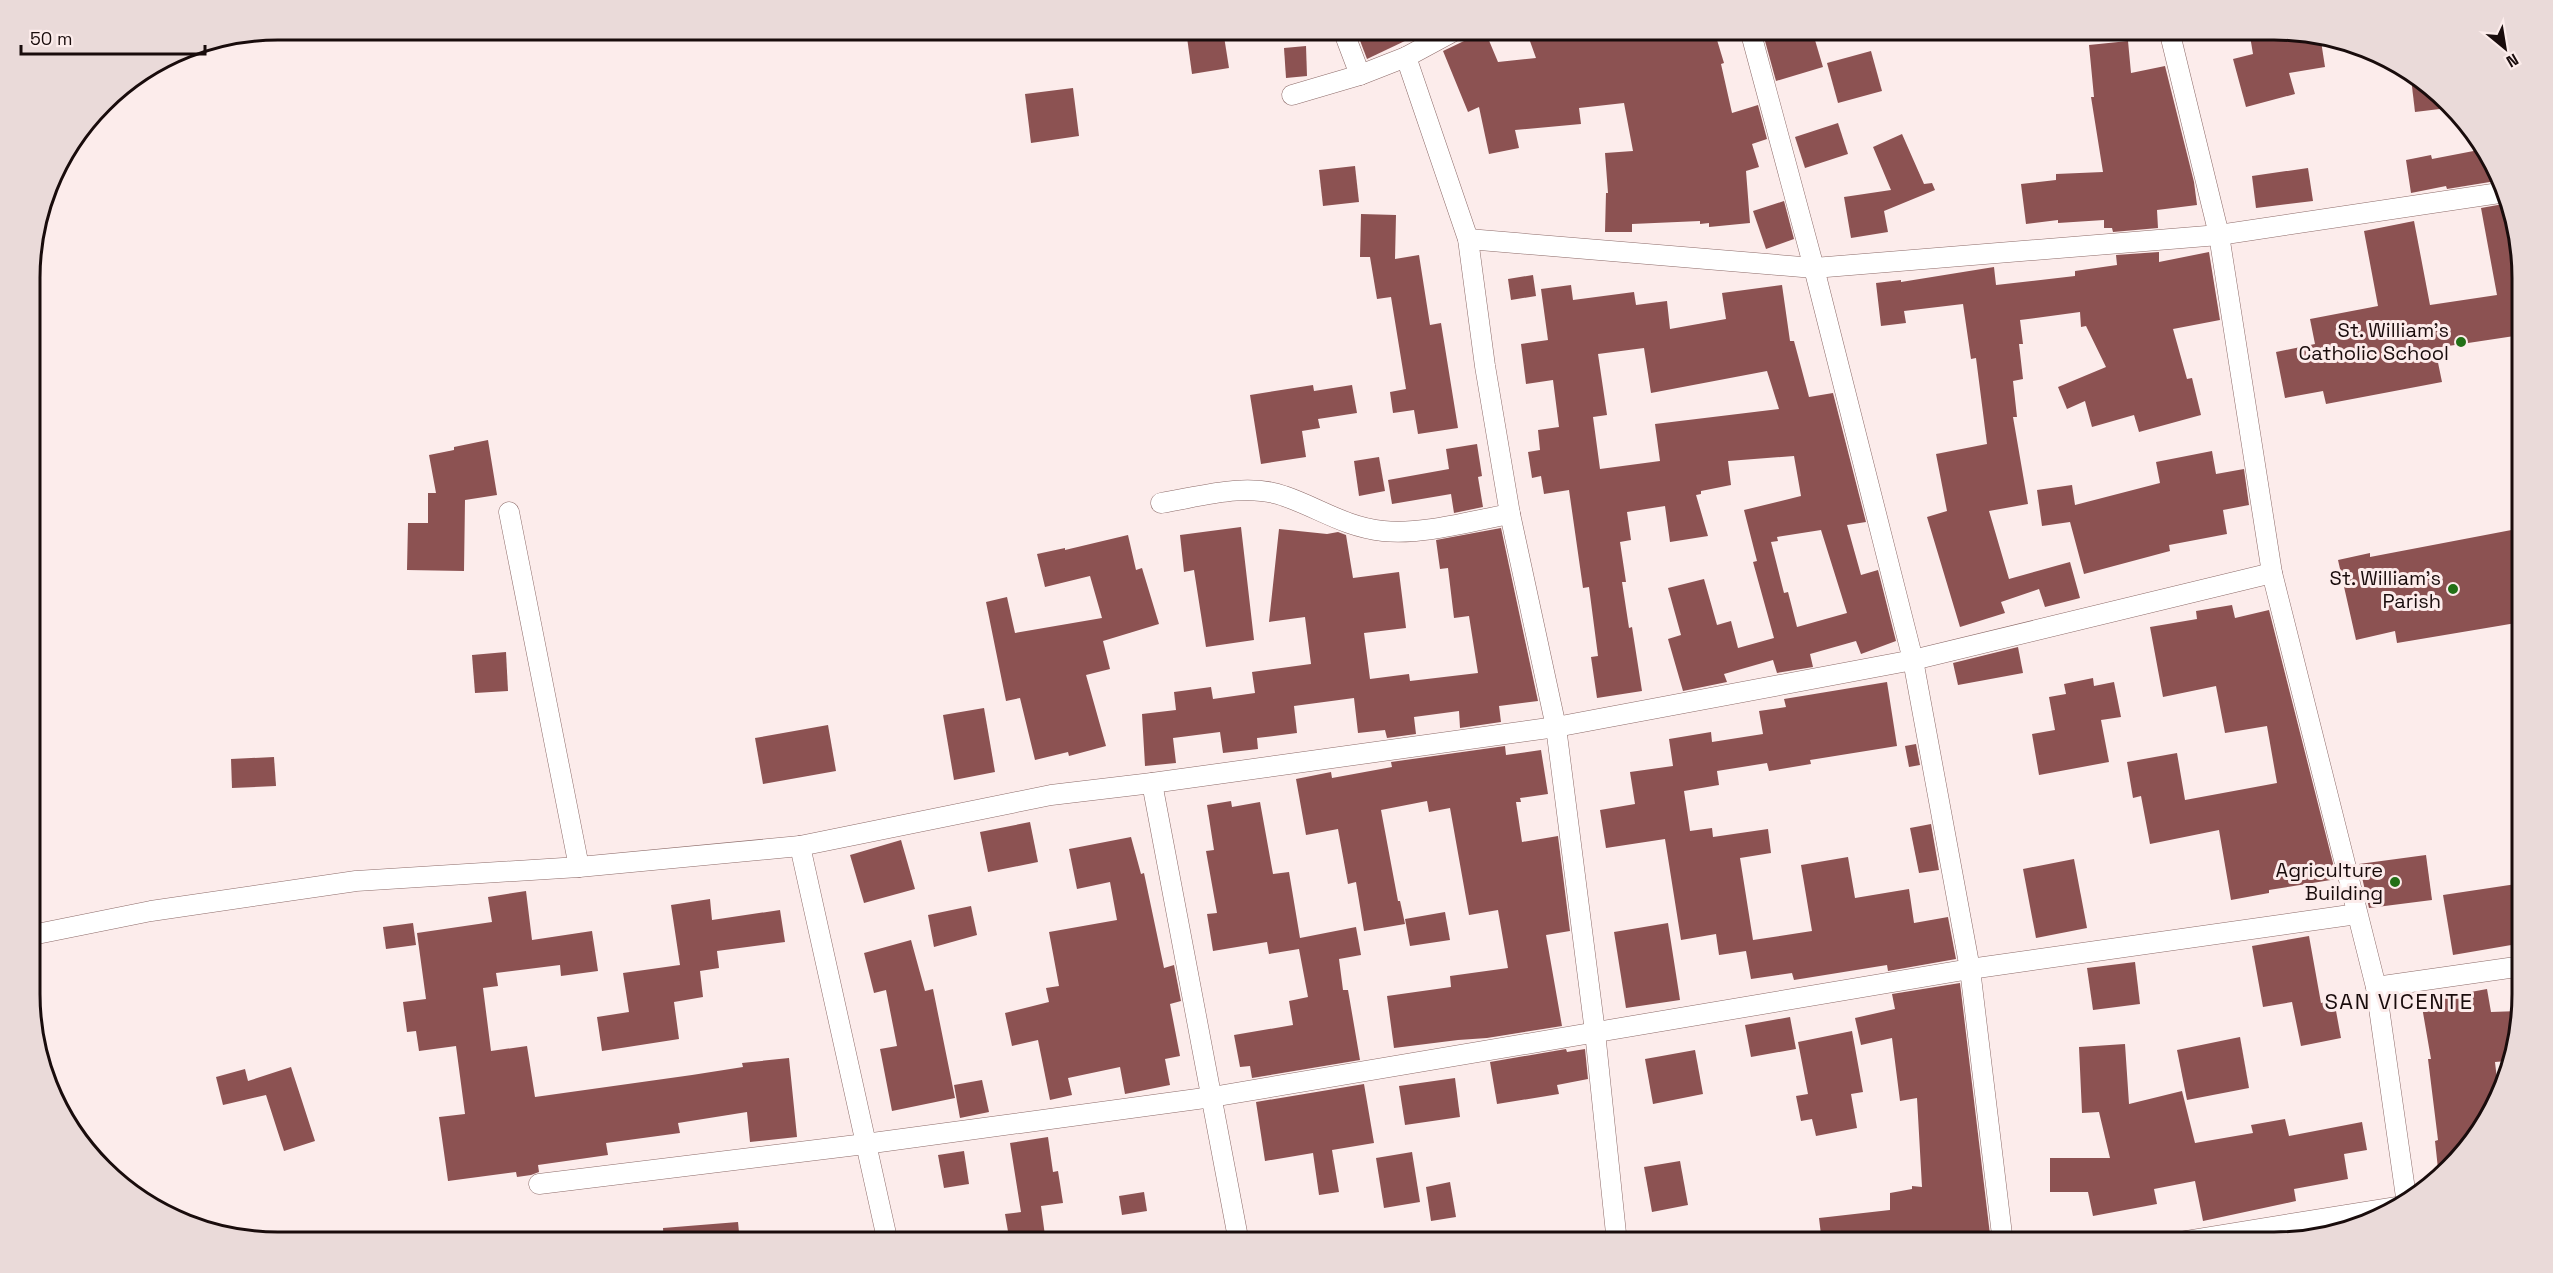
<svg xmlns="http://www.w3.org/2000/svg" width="2553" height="1273" viewBox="0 0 2553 1273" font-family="'Space Grotesk',sans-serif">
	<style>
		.building { fill: #8c5252; fill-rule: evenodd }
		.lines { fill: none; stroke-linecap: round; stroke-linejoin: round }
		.minor-casing { stroke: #8d6b69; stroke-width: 21 }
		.minor { stroke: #fff; stroke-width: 20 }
		.poi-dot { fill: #227016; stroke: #fceceb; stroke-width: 2 }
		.labels { text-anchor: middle; stroke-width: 6; stroke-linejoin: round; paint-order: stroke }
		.poi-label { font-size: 20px; fill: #190c0c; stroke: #fceceb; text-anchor: end }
		.quarter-label { font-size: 22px; letter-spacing: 1.5px; fill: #190c0c; stroke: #fceceb }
		.rim { fill: none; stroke: #190c0c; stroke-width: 3 }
	</style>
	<rect width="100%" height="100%" fill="#fceceb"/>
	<g class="building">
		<path d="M1186,30H1223L1229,68L1192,74Z"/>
		<path d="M1356,30H1428L1367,59Z"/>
		<path d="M1526,30H1714L1724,63L1721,64L1732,113L1758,105L1767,139L1752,144L1759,167L1746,171L1750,223L1709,227V223L1700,224V221L1632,224V232H1605L1606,193H1608L1605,153L1633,151L1624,103L1579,108L1581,124L1515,130L1519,148L1489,154L1479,107L1468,112L1443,51L1485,31L1498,62L1536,58Z"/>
		<path d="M1762,30H1812L1823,67L1776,81Z"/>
		<path d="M2249,30H2274L2321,41L2325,67L2289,73L2295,94L2246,107L2233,59L2253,54Z"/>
		<path d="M2128,41L2131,73L2165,66L2194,182L2197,205L2157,210L2158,228L2113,232L2112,228H2104V220L2058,223V220L2026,224L2021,184L2056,180V174L2103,172L2091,97H2094L2089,45Z"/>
		<path d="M1306,46L1307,76L1286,78L1284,48Z"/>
		<path d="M1871,51L1882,91L1838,103L1827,63Z"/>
		<path d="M2411,78L2432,95L2448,108L2415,112Z"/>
		<path d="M1073,88L1079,136L1031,143L1025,94Z"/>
		<path d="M1838,123L1848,154L1805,168L1795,137Z"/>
		<path d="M1902,134L1924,184L1932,183L1935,190L1884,211L1888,232L1851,238L1844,197L1891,190L1873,147Z"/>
		<path d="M2484,149L2502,180L2447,189L2446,186L2411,193L2406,160L2431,155L2432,159Z"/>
		<path d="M1355,166L1359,202L1323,206L1319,170Z"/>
		<path d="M2308,168L2313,201L2256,208L2252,176Z"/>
		<path d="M1784,201L1794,239L1766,249L1753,211Z"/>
		<path d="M2509,203L2521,247V335L2435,348L2442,382L2326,404L2323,391L2285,398L2276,352L2315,344L2310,319L2378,306L2364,231L2414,221L2430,305L2497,295L2481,208Z"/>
		<path d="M1361,214L1396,215L1395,259L1419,255L1430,325L1441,323L1458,428L1418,434L1414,410L1393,413L1390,392L1406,389L1391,297L1377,299L1370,257H1360Z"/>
		<path d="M2159,252V262L2209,252L2220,320L2173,329L2187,379L2192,378L2201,415L2139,432L2134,415L2092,427L2085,401L2067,409L2058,387L2106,367L2086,326L2081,327L2080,312L2020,320L2023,344H2019L2023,379L2013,381L2017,417H2013L2028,504L1989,511L2009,579L2070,562L2080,598L2045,607L2039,589L2001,602L2005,613L1960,627L1927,517L1947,511L1936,454L1987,444L1976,358L1971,359L1963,304L1904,311L1906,323L1881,326L1876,283L1901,280V282L1994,267L1996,285L2075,276V271L2117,265L2116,255Z"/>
		<path d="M1533,275L1536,296L1511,300L1508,279Z"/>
		<path d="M1571,285L1573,300L1634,292L1636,305L1667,301L1670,329L1726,319L1722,293L1782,285L1790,341H1794L1809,397L1833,393L1866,522L1847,525L1861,575L1878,570L1896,641L1861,654L1856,641L1810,654L1813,667L1777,673L1773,660L1724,674L1727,682L1683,691L1668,639L1681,635L1668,588L1704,579L1717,625L1731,621L1738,648L1774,638L1753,562L1757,561L1744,510L1801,496L1794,456L1728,461L1731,485L1701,491V494L1696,495L1708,536L1670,542L1665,506L1627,512L1631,540L1620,542L1626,582H1622L1629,628L1632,627L1642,691L1597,698L1591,657L1598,656L1589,587L1583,588L1569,490L1544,494L1541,476L1532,478L1528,452L1540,450L1538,430L1559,427L1553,380L1526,384L1521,344L1548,340L1541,289ZM1644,348L1651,393L1767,371L1779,409L1655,424L1660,461L1600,469L1593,417L1607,415L1598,354ZM1821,530L1847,613L1797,627L1788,592L1784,593L1771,542L1778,541L1777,537Z"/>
		<path d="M1313,385L1314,391L1352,385L1357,413L1318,419L1320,428L1302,431L1306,457L1261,464L1250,395Z"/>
		<path d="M488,440L497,495L465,500L464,571L407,570L408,523H428V493H436L429,455L454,450V447Z"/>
		<path d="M1477,444L1482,476L1478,477L1483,507L1454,513L1451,494L1392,504L1388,480L1449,469L1446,449Z"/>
		<path d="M2212,451L2216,474L2244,469L2249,505L2223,510L2227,534L2169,545L2170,551L2084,574L2070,522L2042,526L2037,490L2072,485L2075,505L2160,483L2156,462Z"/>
		<path d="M1379,457L1385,491L1359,496L1354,461Z"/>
		<path d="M1241,527L1254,640L1206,647L1194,570L1184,572L1180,535Z"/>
		<path d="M1501,528L1538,701L1499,706L1501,722L1460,728L1459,711L1414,717L1416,734L1387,738L1385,730L1358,733L1354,698L1294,706L1297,733L1257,738L1258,749L1223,753L1220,732L1173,738L1176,763L1145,766L1142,714L1176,710L1174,692L1211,687L1213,699L1255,693L1252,672L1311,664L1305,617L1269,622L1279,529L1327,534L1338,532L1346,535L1353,578L1399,572L1406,628L1364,633L1370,679L1409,674L1410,681L1478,673L1469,616L1454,618L1448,568L1440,569L1436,540Z"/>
		<path d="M2522,528V622L2397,643L2395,631L2356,640L2338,560L2370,553V557Z"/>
		<path d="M1128,535L1136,570L1142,568L1159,624L1103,641L1110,669L1086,675L1106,746L1069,756L1068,752L1035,760L1020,698L1006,701L986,602L1007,597L1015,633L1102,618L1090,576L1045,587L1037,554L1065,548V550Z"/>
		<path d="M2232,605L2235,618L2269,610L2337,879L2269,890V893L2231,900L2219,830L2150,844L2141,796L2133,798L2127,762L2177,753L2185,800L2277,783L2267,726L2225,733L2216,686L2163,697L2150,627L2197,619L2196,611Z"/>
		<path d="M2018,647L2023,673L1958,685L1953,663Z"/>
		<path d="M506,652L508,691L475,693L472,655Z"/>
		<path d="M2093,678L2094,686L2114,682L2121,717L2101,720L2109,762L2039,775L2032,734L2055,730L2049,697L2066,694L2064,684Z"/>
		<path d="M1887,682L1897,746L1810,760L1811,764L1769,771L1767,763L1717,771L1719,785L1684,791L1690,831L1712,828L1713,837L1768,829L1771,853L1740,858L1753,940L1812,931L1801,865L1848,857L1855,898L1909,889L1914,923L1948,917L1956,959L1888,971L1887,965L1794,980L1792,973L1751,979L1746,951L1719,955L1716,934L1681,940L1665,839L1606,848L1600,810L1635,804L1630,772L1673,766L1669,739L1711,732L1712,742L1763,734L1759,711L1786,707L1784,699Z"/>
		<path d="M984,708L995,772L954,780L943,715Z"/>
		<path d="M828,725L836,771L763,784L755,738Z"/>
		<path d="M1916,744L1920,765L1909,767L1905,746Z"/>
		<path d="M1505,746L1506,755L1541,750L1548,794L1520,798L1521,802H1516L1522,842L1558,836L1570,931L1546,935L1562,1026L1487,1038L1458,1040L1394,1048L1387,996L1451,987L1450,976L1508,968L1498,910L1469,915L1450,808L1429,812L1427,801L1381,810L1398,901H1400L1405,924L1364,931L1356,882L1348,884L1338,829L1306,835L1296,779L1331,772L1332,778L1392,767L1391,762Z"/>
		<path d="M274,757L276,786L232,788L231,759Z"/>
		<path d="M1231,801L1232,807L1260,802L1273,874L1289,872L1300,938L1356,927L1361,955L1339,959L1343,990H1348L1360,1060L1252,1078L1250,1066L1240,1067L1234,1035L1293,1025L1289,1001L1308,997L1299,949L1269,954L1267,942L1213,951L1207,914L1217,913L1206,851L1214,850L1207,805Z"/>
		<path d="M1030,822L1038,862L988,872L980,832Z"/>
		<path d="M1931,824L1939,870L1919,873L1910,828Z"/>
		<path d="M1131,837L1141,874L1144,873L1164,968L1174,965L1181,1001L1170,1004L1180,1056L1165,1059L1170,1085L1125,1094L1120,1067L1068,1078L1072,1095L1050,1100L1038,1040L1012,1046L1005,1013L1049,1002L1046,988L1059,986L1049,932L1117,920L1110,882L1077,889L1069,849Z"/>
		<path d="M901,840L915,889L864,903L850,855Z"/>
		<path d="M2426,855L2432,900L2369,908L2359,864Z"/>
		<path d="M2074,859L2087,928L2036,938L2023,869Z"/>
		<path d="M2523,883V943L2453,955L2443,895Z"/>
		<path d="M526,891L532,940L592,931L598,971L561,976L560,965L496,973L498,986L483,988L491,1051L527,1046L535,1097L692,1075L743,1067L742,1063L789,1058L797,1137L750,1142L747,1112L678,1123L680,1133L606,1143L608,1155L538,1165L539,1172L531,1175L517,1177L516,1172L448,1181L439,1117L465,1114L456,1046L419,1051L416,1031L407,1032L403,1002L426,999L417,933L492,922L488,897Z"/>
		<path d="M710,899L712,920L780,910L785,942L717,951L719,968L700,971L703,997L674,1002L679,1039L602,1051L597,1017L629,1012L623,973L680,965L671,905Z"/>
		<path d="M971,906L977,935L934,947L928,915Z"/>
		<path d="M1445,912L1450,940L1410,946L1405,919Z"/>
		<path d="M413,923L416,945L386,949L383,927Z"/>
		<path d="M1668,923L1680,1000L1626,1008L1614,932Z"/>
		<path d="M2309,936L2321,1003L2334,1000L2341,1038L2301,1046L2292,1002L2263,1007L2252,946Z"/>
		<path d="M911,940L925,991L933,989L955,1098L892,1111L880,1049L897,1046L886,990L874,993L864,953Z"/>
		<path d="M2135,962L2140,1004L2093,1010L2087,968Z"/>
		<path d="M1960,983L1991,1243H1822L1819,1218L1890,1210V1193L1912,1189V1186L1922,1187L1917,1098L1900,1101L1892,1038L1861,1045L1855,1018L1895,1009L1892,994Z"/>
		<path d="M2487,989L2491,1012L2519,1011L2507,1061L2495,1062L2499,1097L2497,1104L2461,1158L2439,1178L2435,1141L2438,1140L2428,1059H2431L2421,1001Z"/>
		<path d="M1790,1017L1796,1049L1751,1057L1745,1025Z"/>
		<path d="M1852,1031L1863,1092L1851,1094L1857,1128L1816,1136L1812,1119L1801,1121L1796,1096L1808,1094L1798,1042Z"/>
		<path d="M2240,1037L2249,1088L2187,1100L2177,1050Z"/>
		<path d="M2125,1044L2129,1104L2182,1091L2195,1143L2253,1133L2251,1125L2285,1119L2289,1136L2362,1122L2367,1150L2344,1154L2348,1179L2294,1189L2296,1201L2203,1221L2195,1181L2154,1189L2157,1204L2093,1216L2088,1192H2050V1158H2110L2099,1112L2082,1113L2079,1047Z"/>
		<path d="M1566,1049L1567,1052L1585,1049L1588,1079L1557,1085L1559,1094L1497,1104L1490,1062Z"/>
		<path d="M1695,1050L1703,1094L1653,1104L1645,1059Z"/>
		<path d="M291,1067L315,1141L284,1151L266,1095L223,1105L216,1077L245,1069L248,1081Z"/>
		<path d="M1455,1078L1460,1117L1405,1125L1399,1086Z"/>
		<path d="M982,1080L989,1112L960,1118L954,1085Z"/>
		<path d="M1364,1084L1374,1143L1332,1150L1339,1192L1319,1195L1313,1153L1265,1161L1256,1102Z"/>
		<path d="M1048,1137L1053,1172L1058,1171L1063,1203L1041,1206L1046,1243H1010L1005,1214L1021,1212L1010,1143Z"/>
		<path d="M964,1151L969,1184L944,1188L938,1155Z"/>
		<path d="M1412,1152L1420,1202L1384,1208L1376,1158Z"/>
		<path d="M1680,1161L1688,1205L1652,1212L1644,1167Z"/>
		<path d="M1450,1182L1456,1217L1431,1221L1426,1187Z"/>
		<path d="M1144,1192L1147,1211L1122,1215L1119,1196Z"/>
		<path d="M738,1222L740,1243H664L663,1228Z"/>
	</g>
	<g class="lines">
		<defs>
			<g id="minor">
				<path d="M1343,30L1360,75"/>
				<path d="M1750,30L1814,268L1913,660L1970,969L2003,1243"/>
				<path d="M2169,30L2219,235L2272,573L2376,987L2407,1204"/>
				<path d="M1406,57L1468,239L1485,366L1510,514L1556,727L1595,1032L1617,1243"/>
				<path d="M1292,95L1360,75L1406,57L1456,30"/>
				<path d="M1468,239L1814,268L2219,235L2506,192"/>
				<path d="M1161,503C1199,497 1246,482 1284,496C1319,508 1345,527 1383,531C1424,535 1470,521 1510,514"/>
				<path d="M509,512L579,867"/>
				<path d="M1152,783L1239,1243"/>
				<path d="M800,846L888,1243"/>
				<path d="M32,935L151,911L356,881L579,867L800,846L1051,795L1152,783L1556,727L1913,660L2272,573"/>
				<path d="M2376,987L2523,966"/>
				<path d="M539,1184L865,1144L1212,1097L1970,969L2357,914"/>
				<path d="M2173,1243L2402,1206"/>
			</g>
		</defs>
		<use href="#minor" class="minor-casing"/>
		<use href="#minor" class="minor"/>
	</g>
	<g class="poi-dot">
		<circle cx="2461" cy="342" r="6"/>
		<circle cx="2453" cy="589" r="6"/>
		<circle cx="2395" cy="882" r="6"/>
	</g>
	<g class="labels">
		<g class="poi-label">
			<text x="2449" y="337">St. William's<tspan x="2449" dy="23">Catholic School</tspan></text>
			<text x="2441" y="585">St. William's<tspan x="2441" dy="23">Parish</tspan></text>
			<text x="2383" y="877">Agriculture<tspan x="2383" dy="23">Building</tspan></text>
		</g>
		<g class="quarter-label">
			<text x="2399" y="1009">SAN VICENTE</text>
		</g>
	</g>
	<path d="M0 0H2553V1273H0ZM278 40H2274A238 238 0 0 1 2512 278V994A238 238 0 0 1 2274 1232H278A238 238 0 0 1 40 994V278A238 238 0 0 1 278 40Z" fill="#eadad9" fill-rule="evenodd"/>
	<path class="rim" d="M278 40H2274A238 238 0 0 1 2512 278V994A238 238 0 0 1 2274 1232H278A238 238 0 0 1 40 994V278A238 238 0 0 1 278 40Z"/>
	<g transform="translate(2505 48) rotate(150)" stroke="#fceceb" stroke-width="4.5" paint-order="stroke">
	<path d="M0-4.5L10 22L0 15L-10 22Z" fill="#190c0c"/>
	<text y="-9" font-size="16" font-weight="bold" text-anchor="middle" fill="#190c0c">N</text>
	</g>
	<path d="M21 45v9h184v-9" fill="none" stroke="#190c0c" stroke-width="3"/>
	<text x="30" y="45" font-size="18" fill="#190c0c" stroke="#fceceb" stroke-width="4.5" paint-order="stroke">50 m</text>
</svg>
